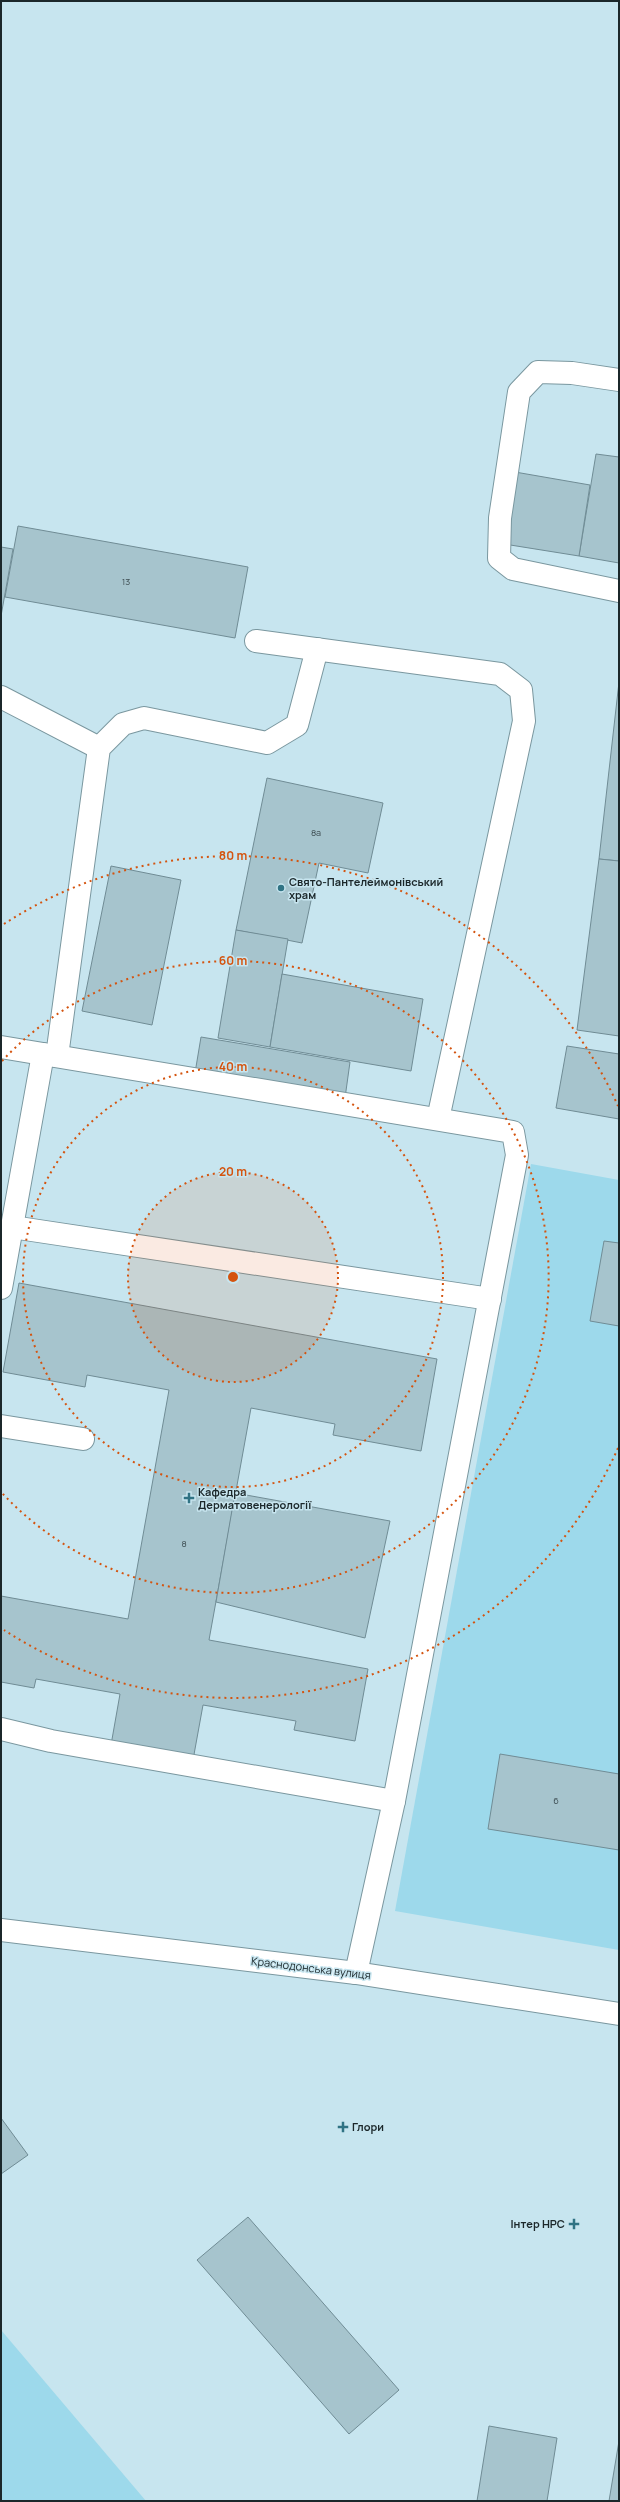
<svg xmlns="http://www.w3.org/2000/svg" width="620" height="2502" viewBox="0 0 620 2502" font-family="Manrope,sans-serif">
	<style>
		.green { fill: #9dd9eb }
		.building { fill: #a6c4cd; stroke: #708c95 }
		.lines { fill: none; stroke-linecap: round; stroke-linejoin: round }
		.minor-casing { stroke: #7a979f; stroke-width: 24 }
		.minor { stroke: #fff; stroke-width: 22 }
		.ring { fill: none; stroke: #d4540f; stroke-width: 2; stroke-dasharray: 2 4 }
		.poi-dot { fill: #307384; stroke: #c7e5ef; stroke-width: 1.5 }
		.labels { text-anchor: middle; stroke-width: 3; stroke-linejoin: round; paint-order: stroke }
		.number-label { font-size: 9px; fill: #3e4e53 }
		.poi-label { font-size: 11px; font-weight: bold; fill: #1b272a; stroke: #c7e5ef; text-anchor: start }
		.street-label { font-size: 11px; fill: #1b272a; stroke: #c7e5ef }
		.centre { fill: #d4540f; stroke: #c7e5ef; stroke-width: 2 }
		.ring-label { font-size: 12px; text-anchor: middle; font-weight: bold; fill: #d4540f; stroke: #c7e5ef; stroke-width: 3; stroke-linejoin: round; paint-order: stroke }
	</style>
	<rect width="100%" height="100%" fill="#c7e5ef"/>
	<g class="green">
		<path d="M531,1164L619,1180V1950L395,1911Z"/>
		<path d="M1,2330L146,2501H1Z"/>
	</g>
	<g class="building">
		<path d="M596,454L619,457V563L579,556Z"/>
		<path d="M515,472L590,485L579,556L504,544Z"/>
		<path d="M18,526L248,567L235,638L5,597Z"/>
		<path d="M1,547L13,549L1,616Z"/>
		<path d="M619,682V861L599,859Z"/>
		<path d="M267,778L383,803L368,873L319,863L302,943L236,930Z"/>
		<path d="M599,859L619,861V1036L577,1030Z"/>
		<path d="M111,866L181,880L152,1025L82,1011Z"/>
		<path d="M236,930L288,939L270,1047L218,1038Z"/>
		<path d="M282,974L423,999L411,1071L270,1047Z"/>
		<path d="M201,1037L350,1062L345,1098L195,1073Z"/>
		<path d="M567,1046L619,1054V1119L556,1108Z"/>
		<path d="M604,1241L619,1243V1326L590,1321Z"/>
		<path d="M19,1283L437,1359L421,1451L333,1435L335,1424L251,1408L209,1640L368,1669L355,1741L294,1730L296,1721L203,1705L193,1760L111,1745L120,1694L36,1679L34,1688L1,1682V1596L128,1619L169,1390L87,1375L85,1387L3,1372Z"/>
		<path d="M235,1493L390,1521L365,1638L216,1602Z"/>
		<path d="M500,1754L619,1774V1850L488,1829Z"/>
		<path d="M1,2118L28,2155L1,2174Z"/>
		<path d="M248,2217L399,2390L349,2434L197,2260Z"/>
		<path d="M489,2426L557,2438L547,2501H477Z"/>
		<path d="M619,2441V2501H609Z"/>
	</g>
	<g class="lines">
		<defs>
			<g id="minor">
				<path d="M619,380L572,373L538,372L519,392L500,518L499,558L513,569L619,591"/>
				<path d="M256,641L500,674L521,690L524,721L438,1119"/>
				<path d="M1,697L99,748"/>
				<path d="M1,1047L513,1132L517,1155L394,1801L356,1973"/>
				<path d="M57,1056L99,748L123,724L144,718L267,743L297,725L317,649"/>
				<path d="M12,1227L490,1299"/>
				<path d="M1,1288L43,1054"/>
				<path d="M1,1426L83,1439"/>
				<path d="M1,1729L51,1741L394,1801"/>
				<path d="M1,1930L356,1973L619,2014"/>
			</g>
		</defs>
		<use href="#minor" class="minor-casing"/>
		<use href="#minor" class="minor"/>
	</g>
	<circle cx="233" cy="1277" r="105" fill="#d4540f" fill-opacity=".12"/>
	<g class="ring">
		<circle cx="233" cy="1277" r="105"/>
		<circle cx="233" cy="1277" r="210"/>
		<path d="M2 1061A316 316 0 1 1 2 1493"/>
		<path d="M618 1448A421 421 0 0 1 4 1630M4 924A421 421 0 0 1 618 1106"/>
	</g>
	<g class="poi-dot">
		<circle cx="281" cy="888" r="4"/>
		<path d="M187 1492h4v4h4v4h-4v4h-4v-4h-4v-4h4z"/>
		<path d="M341 2121h4v4h4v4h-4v4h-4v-4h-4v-4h4z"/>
		<path d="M572 2218h4v4h4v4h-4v4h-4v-4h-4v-4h4z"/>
	</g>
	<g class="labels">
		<g class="number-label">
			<text x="126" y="585">13</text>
			<text x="316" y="836">8а</text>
			<text x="184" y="1547">8</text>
			<text x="556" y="1804">6</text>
		</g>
		<g class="poi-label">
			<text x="289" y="886">Свято-Пантелеймонівський<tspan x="289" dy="13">храм</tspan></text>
			<text x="198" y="1496">Кафедра<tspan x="198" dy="13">Дерматовенерології</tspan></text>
			<text x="352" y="2131">Глори</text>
			<text x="565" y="2228" text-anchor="end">Інтер НРС</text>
		</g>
		<g class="street-label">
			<text transform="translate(311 1968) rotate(7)" y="4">Краснодонська вулиця</text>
		</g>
	</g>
	<circle cx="233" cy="1277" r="6" class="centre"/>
	<g class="ring-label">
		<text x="233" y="860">80 m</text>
		<text x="233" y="965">60 m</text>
		<text x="233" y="1071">40 m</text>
		<text x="233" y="1176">20 m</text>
	</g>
	<rect width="620" height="2502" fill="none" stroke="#1b272a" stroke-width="4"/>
</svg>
